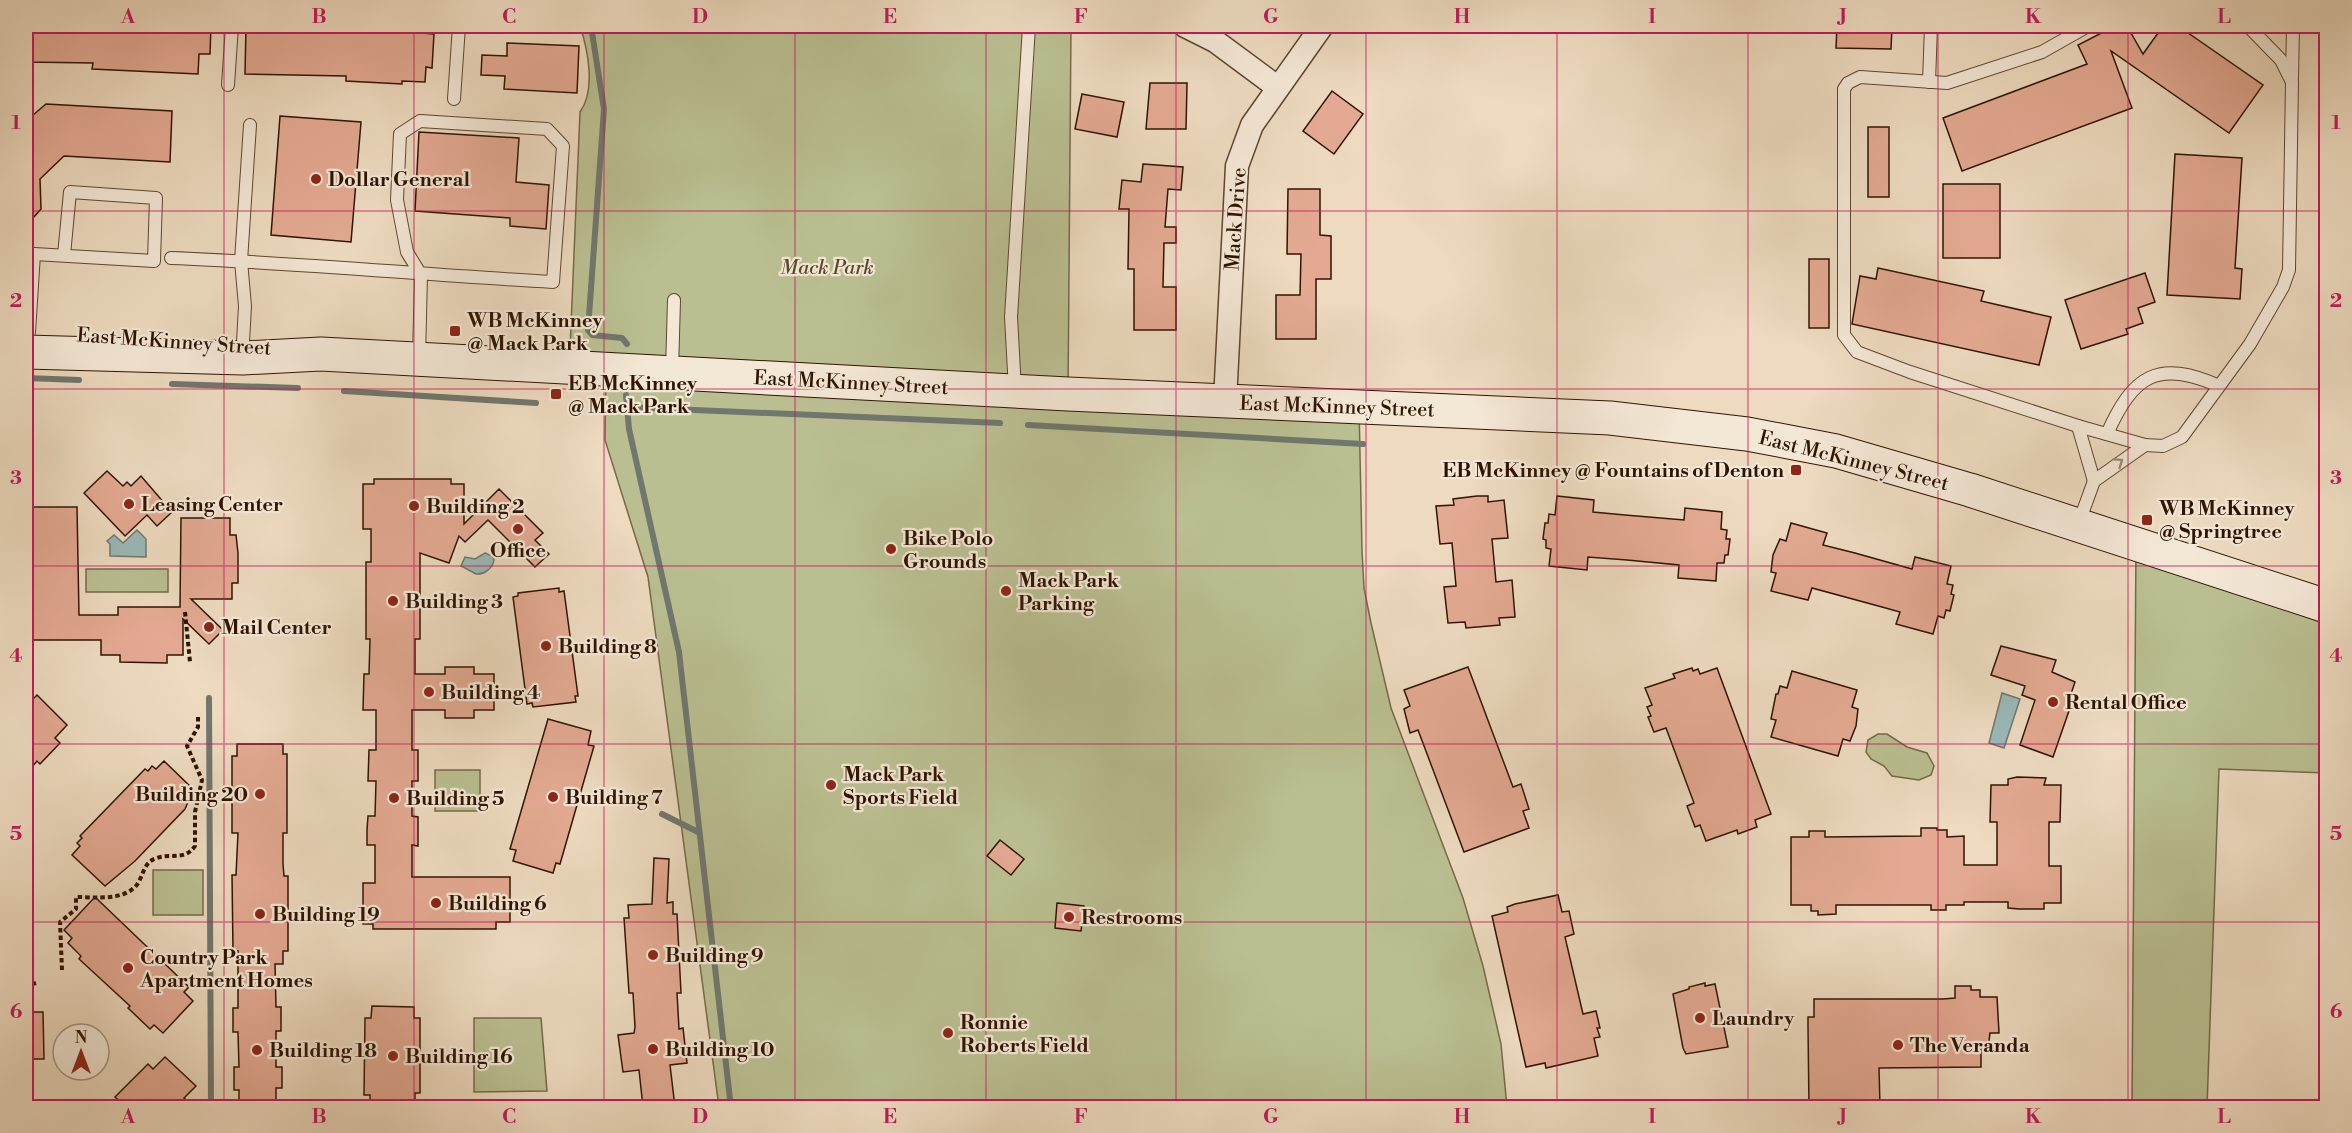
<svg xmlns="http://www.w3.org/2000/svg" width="2352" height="1133" viewBox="0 0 2352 1133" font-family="'Libre Bodoni',serif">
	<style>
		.green { fill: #babf91; stroke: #756a48; stroke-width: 1.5 }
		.water { fill: #9ab9b8; stroke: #70776e; stroke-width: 1.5 }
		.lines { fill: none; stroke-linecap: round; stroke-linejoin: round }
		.stream { stroke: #70776e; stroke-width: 6 }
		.building { fill: #e3a992; stroke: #301400; stroke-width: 1.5 }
		.service-casing { stroke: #5f4630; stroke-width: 14 }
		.minor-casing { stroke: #5f4630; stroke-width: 25 }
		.secondary-casing { stroke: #301400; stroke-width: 35 }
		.path { stroke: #301400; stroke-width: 4; stroke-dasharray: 4.5 3; stroke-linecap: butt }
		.service { stroke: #f3e7d5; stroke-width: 12 }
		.minor { stroke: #f3e7d5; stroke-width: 22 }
		.secondary { stroke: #f3e7d5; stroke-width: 33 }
		.oneway { stroke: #9b8875 }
		.grid { fill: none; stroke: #c2185b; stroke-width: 1.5; stroke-opacity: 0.55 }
		.poi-dot { fill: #8f2418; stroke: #f3e7d5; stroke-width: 2 }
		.labels { text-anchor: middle; stroke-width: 4.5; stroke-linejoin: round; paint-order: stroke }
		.poi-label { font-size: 20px; font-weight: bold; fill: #301400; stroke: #f3e7d5; text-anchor: start }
		.street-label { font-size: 20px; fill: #301400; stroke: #f3e7d5 }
		.park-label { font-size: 20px; font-style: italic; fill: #59472c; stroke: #f3e7d5 }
		.neatline { fill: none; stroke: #c2185b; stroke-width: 2 }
		.grid-label { font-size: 20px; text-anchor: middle; font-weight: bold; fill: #c2185b }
	</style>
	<rect width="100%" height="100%" fill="#eddabf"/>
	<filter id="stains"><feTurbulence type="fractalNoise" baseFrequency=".00333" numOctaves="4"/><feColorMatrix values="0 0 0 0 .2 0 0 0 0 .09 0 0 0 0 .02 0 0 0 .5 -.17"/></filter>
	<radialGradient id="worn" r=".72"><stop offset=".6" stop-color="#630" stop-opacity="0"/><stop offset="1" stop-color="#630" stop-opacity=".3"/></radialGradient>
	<g class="green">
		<path d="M580,26H1071L1068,394L1359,406L1362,551L1364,588L1371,623L1391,708L1463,898L1483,966L1501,1044L1507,1107H719L648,577L605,440L606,369L570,349L580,112C596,90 588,50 580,26Z"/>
		<path d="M2136,545L2326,606V773L2219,769L2207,1107L2132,1108Z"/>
		<rect x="86" y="569" width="82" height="23"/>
		<path d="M1878,734H1887L1907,747L1927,753L1934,766L1931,775L1919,780L1892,776L1884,766L1871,759L1866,752L1868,740Z"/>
		<rect x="435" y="770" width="45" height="41"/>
		<rect x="153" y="870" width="50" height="45"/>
		<path d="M474,1018H541L547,1091L474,1092Z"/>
	</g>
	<g class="water">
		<path d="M137,530L146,539V557L110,556V544L107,541L114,535L123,543Z"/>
		<path d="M485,553L492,556L494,560C493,568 484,575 476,574L461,566L465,557L475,559Z"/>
		<path d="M2002,693L2020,699L2004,748L1989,743Z"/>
	</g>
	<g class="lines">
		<g class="stream">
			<path d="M591,26L604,109L588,330L592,335L622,338L627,344"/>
			<path d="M26,378L79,380"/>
			<path d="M172,384L298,388"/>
			<path d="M344,391L536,403"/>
			<path d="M626,395L629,429L679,652L731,1108"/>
			<path d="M602,406L1000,423"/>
			<path d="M1028,425L1363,444"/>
			<path d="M209,698L211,1108"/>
			<path d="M662,814L698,832"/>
		</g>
	</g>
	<g class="building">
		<path d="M26,26H211L210,54H199L198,74L92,69L93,63L26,62Z"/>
		<path d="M246,26H330L434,34L432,68L426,67L425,82L402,81V84L346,81V76L245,74Z"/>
		<path d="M1837,26H1892L1891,49L1836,48Z"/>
		<path d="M2115,26H2127L2143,54L2163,26H2178L2263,85L2229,133L2111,51L2132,108L1962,171L1943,118L2087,64L2078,45Z"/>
		<path d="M507,43L579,46L577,93L504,89L505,76L481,75L482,55L507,56Z"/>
		<path d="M1150,83H1187L1186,129H1146Z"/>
		<path d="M1332,91L1363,114L1334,154L1303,131Z"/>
		<path d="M1082,94L1124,102L1117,137L1075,129Z"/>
		<path d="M46,104L172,111L170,162L64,156L40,179L41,209L26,226V121Z"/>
		<path d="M280,116L361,122L351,242L271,235Z"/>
		<rect x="1868" y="127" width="21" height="70"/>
		<path d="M419,132L519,138L516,182L549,185L546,229L510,226V218L415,211Z"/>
		<path d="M2175,154L2242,158L2235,268L2242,269L2240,299L2167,295Z"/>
		<path d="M1143,164L1183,167L1181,190L1168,189L1165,227H1176V243H1164L1163,287H1176V330H1134V269H1128L1129,209H1119L1122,180L1141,182Z"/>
		<rect x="1943" y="184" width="57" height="74"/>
		<path d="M1288,189H1320V235L1331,236V279H1316V339H1276V295H1300L1301,254H1287Z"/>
		<rect x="1809" y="259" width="20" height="69"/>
		<path d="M1878,268L1984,291L1981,301L2051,317L2039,365L1852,324L1860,276L1876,279Z"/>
		<path d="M2145,273L2155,302L2138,308L2143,323L2126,329L2128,334L2081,349L2065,300Z"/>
		<path d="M107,471L123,486L127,482L131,486L141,476L172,512L157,526L147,515L125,536L84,493Z"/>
		<path d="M374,479H451V484H464V524L499,489L543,533L535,540L549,554L535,567L488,520L465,542L459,536L449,563L420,553V639H415V674H445V667H474V674H494V710H474V718H445V710H412V750H418V781H412V816L418,817V846L412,845V877H510V922H496V929H373V924H363V883H375V845H367V830L368,816H375L376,781H368L369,750H376V710H363L364,674H369L370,639H366V562H371V529H363V484H374Z"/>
		<path d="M1477,496H1488V502L1504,500L1508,538L1492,539L1496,582L1512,580L1515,617L1499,618L1500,625L1466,628L1465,622L1448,623L1444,587L1456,586L1452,543L1440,544L1436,506L1454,505L1453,499Z"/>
		<path d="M1557,496L1594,500L1593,512L1625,515L1684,520L1685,508L1722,512L1721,529L1727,530L1726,539H1730L1728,555H1725L1724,563H1717L1716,581L1678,578L1679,565L1627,560L1588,557L1587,570L1549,566L1551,549L1546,548V540L1543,539L1545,523H1548L1549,514L1555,515Z"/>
		<path d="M30,507H77L79,615H118V607H180L181,518H230V535H236L238,553V583H232V599H191L223,630L209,644L183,619V655H167V663L120,662V655H101V640H29V627H26V518H31Z"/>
		<path d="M1791,523L1827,533L1823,545L1855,553L1912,569L1915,557L1951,566L1947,584L1953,585L1951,594L1954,595L1950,611L1946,610L1944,618L1938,616L1933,634L1896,624L1900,612L1882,607L1812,588L1808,600L1771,591L1776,573L1771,572L1773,555L1780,539L1786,541Z"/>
		<path d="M559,588V592L564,591L578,696H575L576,702L533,707L532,703L527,704L513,597L518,596V593Z"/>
		<path d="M2001,646L2056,660L2052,672L2075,682L2070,697H2073L2071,705L2053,757L2020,745L2035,700L2022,695L2025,686L1991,675Z"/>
		<path d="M1468,667L1513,787L1521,784L1529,809L1523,811L1529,828L1464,852L1418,730L1410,733L1404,709L1410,706L1404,690Z"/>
		<path d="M1692,668L1693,671L1698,669L1700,674L1717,668L1771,814L1755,820L1757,827L1738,834L1737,830L1706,841L1700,825L1695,827L1687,806L1694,803L1666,728L1654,732L1648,717L1651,716L1647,707L1652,705L1645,688L1675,678L1673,674Z"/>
		<path d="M1792,671L1857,690L1852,707L1858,709L1856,726L1850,741L1843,739L1838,756L1771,737L1776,720L1771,719L1776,694H1778L1780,686L1787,688Z"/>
		<path d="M37,695L67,725L55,738L60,743L40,764L37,761L26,774V706Z"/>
		<path d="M548,719L591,731L588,745L594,746L560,864L556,863L553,873L513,861L516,850L510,849Z"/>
		<path d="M237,744H283V754H287V833H283V864L284,876H288V951H283V964H275L276,1007H281V1031H276V1067H282V1088H276V1107H239V1090H234V1067H239L238,1032H233V1008H238V951H233L232,875H236L238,833H232V756H237Z"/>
		<path d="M164,761L194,790L185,799L188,802L185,809L135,861L105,886L72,855L80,846L77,843L82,838L80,836L145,769L148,771L152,766L156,769Z"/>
		<path d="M2017,777L2046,778L2044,785H2061L2060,822H2049V866H2061V903H2044V909H2019L2008,908V902H1964V905H1946V910H1931V905H1836V914L1818,915V911H1811V905H1791V837H1809V831H1825V837L1921,836V828H1937V830H1947V837L1964,836V865H1997V822H1990L1991,785H2008V779Z"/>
		<path d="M1000,840L1024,859L1011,875L987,856Z"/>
		<path d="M654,858L669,859L667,903L673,902V914H677L681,993H677L679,1029L683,1028L687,1063L670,1065L675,1107H643L639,1070L623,1072L618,1035L634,1033L635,1027L633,993H629L624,918H629L628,905L652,904Z"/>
		<path d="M1558,895L1562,912L1569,911L1574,934L1565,937L1583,1014L1596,1011L1600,1028H1597L1600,1037L1594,1038L1598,1056L1546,1068L1545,1063L1526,1067L1492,916L1508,912L1507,907L1515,904Z"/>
		<path d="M95,897L189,987L184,992L193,1001L163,1033L154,1025L150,1029L128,1008L130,1006L79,959L81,956L68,943L72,938L64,930Z"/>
		<path d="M1057,903L1084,906L1081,931L1055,928Z"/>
		<path d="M1705,983V986L1715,984L1728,1047L1686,1054L1683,1048L1673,994L1689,989V987Z"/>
		<path d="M1955,986H1971V990H1980V997H1997L1999,1033H1990L1988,1049H1981V1067L1879,1068L1880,1107H1809L1808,1027V1017H1814V999H1943L1955,998Z"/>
		<path d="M372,1006L414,1007V1018H420V1093H415V1107L370,1106V1095H364L365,1018H371Z"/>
		<path d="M26,1012H43L44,1059H26Z"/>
		<path d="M165,1057L196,1086L184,1098L194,1107H126L115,1097L148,1064L153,1069Z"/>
	</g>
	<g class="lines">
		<defs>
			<g id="service">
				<path d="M2088,26L2042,52L1947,83L1860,77L1848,83L1844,89V335L1857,352L1910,372L2078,426L2145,445L2163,446L2182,437L2250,344L2283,287L2289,270L2292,82L2281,60L2248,26"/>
				<path d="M2292,78L2293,26"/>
				<path d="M1929,82L1931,26"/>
				<path d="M228,85L232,26"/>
				<path d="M454,99L459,26"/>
				<path d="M27,253L34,254L29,332"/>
				<path d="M34,254L154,261L156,198L70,192L64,255"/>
				<path d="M171,258C299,263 426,275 553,282L563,146L547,129L420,121L400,134L397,200L407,252L421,275L419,358"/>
				<path d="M243,342L245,306L241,261L250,125"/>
				<path d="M672,371L674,300"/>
				<path d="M1015,390L1011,317L1029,26"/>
				<path d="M2078,426L2094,481"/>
				<path d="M2107,434C2133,375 2158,359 2219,386"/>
				<path d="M2078,525L2094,481L2145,445"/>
			</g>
			<g id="minor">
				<path d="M1185,26L1215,41L1277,87"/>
				<path d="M1225,401L1237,166L1252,125L1322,26"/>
			</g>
			<path id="secondary" d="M26,352L243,358L321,354L1068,394L1610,418L1747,434L1836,451L1970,490L2326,606"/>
		</defs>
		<use href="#service" class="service-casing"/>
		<use href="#minor" class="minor-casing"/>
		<use href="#secondary" class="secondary-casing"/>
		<g class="path">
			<path d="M185,612L190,662"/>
			<path d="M62,970L60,922L76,909V897C94,897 120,901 135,887C144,878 142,862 157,858C171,853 185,861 195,846V812L202,780L187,746L198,727V715"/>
			<path d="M26,986L36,983"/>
		</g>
		<use href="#service" class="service"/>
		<use href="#minor" class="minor"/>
		<use href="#secondary" class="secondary"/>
	</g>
	<defs><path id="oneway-chevron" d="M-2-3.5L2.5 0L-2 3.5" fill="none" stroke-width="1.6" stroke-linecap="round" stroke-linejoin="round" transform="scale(1.5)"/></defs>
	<use class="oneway" href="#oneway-chevron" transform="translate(2119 462) rotate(-35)"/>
	<path class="grid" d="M224,26V1108M414,26V1108M604,26V1108M795,26V1108M986,26V1108M1176,26V1108M1366,26V1108M1557,26V1108M1748,26V1108M1938,26V1108M2128,26V1108M26,211H2326M26,389H2326M26,566H2326M26,744H2326M26,922H2326"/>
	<g class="poi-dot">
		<circle cx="316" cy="179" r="6"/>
		<rect x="449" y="325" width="12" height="12" rx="3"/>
		<rect x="550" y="388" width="12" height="12" rx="3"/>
		<rect x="1790" y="464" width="12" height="12" rx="3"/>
		<circle cx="129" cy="504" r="6"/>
		<circle cx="414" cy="506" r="6"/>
		<rect x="2141" y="514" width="12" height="12" rx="3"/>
		<circle cx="518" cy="529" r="6"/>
		<circle cx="891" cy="549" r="6"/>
		<circle cx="1006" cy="591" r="6"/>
		<circle cx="393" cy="601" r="6"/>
		<circle cx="209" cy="627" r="6"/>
		<circle cx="546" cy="646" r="6"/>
		<circle cx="429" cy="692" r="6"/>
		<circle cx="2053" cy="702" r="6"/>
		<circle cx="831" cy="785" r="6"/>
		<circle cx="260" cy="794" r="6"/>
		<circle cx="553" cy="797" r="6"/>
		<circle cx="394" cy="798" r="6"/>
		<circle cx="436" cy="903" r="6"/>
		<circle cx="260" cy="914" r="6"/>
		<circle cx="1069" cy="917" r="6"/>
		<circle cx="653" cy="955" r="6"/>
		<circle cx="128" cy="968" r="6"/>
		<circle cx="1700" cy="1018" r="6"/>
		<circle cx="948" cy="1033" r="6"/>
		<circle cx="1898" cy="1045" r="6"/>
		<circle cx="653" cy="1049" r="6"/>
		<circle cx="257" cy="1050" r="6"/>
		<circle cx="393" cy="1056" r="6"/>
	</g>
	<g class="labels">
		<g class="poi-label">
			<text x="328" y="186">Dollar General</text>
			<text x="467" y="327">WB McKinney<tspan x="467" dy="23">@ Mack Park</tspan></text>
			<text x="568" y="390">EB McKinney<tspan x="568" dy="23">@ Mack Park</tspan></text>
			<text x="1784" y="477" text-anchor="end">EB McKinney @ Fountains of Denton</text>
			<text x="141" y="511">Leasing Center</text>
			<text x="426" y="513">Building 2</text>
			<text x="2159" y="515">WB McKinney<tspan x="2159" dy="23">@ Springtree</tspan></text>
			<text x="903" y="545">Bike Polo<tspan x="903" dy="23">Grounds</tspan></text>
			<text x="518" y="557" text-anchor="middle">Office</text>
			<text x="1018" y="587">Mack Park<tspan x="1018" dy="23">Parking</tspan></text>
			<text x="405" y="608">Building 3</text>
			<text x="221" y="634">Mail Center</text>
			<text x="558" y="653">Building 8</text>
			<text x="441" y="699">Building 4</text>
			<text x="2065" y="709">Rental Office</text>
			<text x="843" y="781">Mack Park<tspan x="843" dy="23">Sports Field</tspan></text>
			<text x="248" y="801" text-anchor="end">Building 20</text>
			<text x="565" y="804">Building 7</text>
			<text x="406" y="805">Building 5</text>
			<text x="448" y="910">Building 6</text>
			<text x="272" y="921">Building 19</text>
			<text x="1081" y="924">Restrooms</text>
			<text x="665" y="962">Building 9</text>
			<text x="140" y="964">Country Park<tspan x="140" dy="23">Apartment Homes</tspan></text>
			<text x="1712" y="1025">Laundry</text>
			<text x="960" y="1029">Ronnie<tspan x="960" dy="23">Roberts Field</tspan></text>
			<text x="1910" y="1052">The Veranda</text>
			<text x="665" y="1056">Building 10</text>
			<text x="269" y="1057">Building 18</text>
			<text x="405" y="1063">Building 16</text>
		</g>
		<g class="street-label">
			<text transform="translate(1235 219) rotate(-86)" y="7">Mack Drive</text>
			<text transform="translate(174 341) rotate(4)" y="7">East McKinney Street</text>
			<text transform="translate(851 382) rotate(3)" y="7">East McKinney Street</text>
			<text transform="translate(1337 406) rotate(2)" y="7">East McKinney Street</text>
			<text transform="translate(1854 460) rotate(14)" y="7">East McKinney Street</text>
		</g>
		<g class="park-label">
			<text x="827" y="274">Mack Park</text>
		</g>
	</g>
	<rect width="2352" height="1133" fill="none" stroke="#eddabf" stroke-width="66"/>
	<g transform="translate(81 1052)"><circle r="28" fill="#f3e7d5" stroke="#a59380" stroke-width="1.5"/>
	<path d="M0-4.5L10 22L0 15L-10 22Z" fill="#8f2418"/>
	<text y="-9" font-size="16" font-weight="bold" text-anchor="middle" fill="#301400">N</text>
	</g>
	<rect x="33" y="33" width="2286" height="1067" class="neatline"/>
	<g class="grid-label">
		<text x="128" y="23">A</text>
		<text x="319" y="23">B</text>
		<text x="509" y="23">C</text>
		<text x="700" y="23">D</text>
		<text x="890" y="23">E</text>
		<text x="1081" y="23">F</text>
		<text x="1271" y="23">G</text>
		<text x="1462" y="23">H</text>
		<text x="1652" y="23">I</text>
		<text x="1843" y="23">J</text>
		<text x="2033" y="23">K</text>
		<text x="2224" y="23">L</text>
		<text x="16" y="129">1</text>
		<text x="2336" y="129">1</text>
		<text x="16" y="307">2</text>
		<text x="2336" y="307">2</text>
		<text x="16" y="484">3</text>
		<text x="2336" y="484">3</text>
		<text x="16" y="662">4</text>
		<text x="2336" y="662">4</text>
		<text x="16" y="840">5</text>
		<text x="2336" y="840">5</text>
		<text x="16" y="1018">6</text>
		<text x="2336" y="1018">6</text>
		<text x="128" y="1123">A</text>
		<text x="319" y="1123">B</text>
		<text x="509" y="1123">C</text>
		<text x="700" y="1123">D</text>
		<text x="890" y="1123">E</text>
		<text x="1081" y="1123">F</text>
		<text x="1271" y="1123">G</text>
		<text x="1462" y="1123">H</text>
		<text x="1652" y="1123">I</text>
		<text x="1843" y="1123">J</text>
		<text x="2033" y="1123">K</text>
		<text x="2224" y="1123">L</text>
	</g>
	<rect width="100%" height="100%" filter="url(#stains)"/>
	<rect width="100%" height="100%" fill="url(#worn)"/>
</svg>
